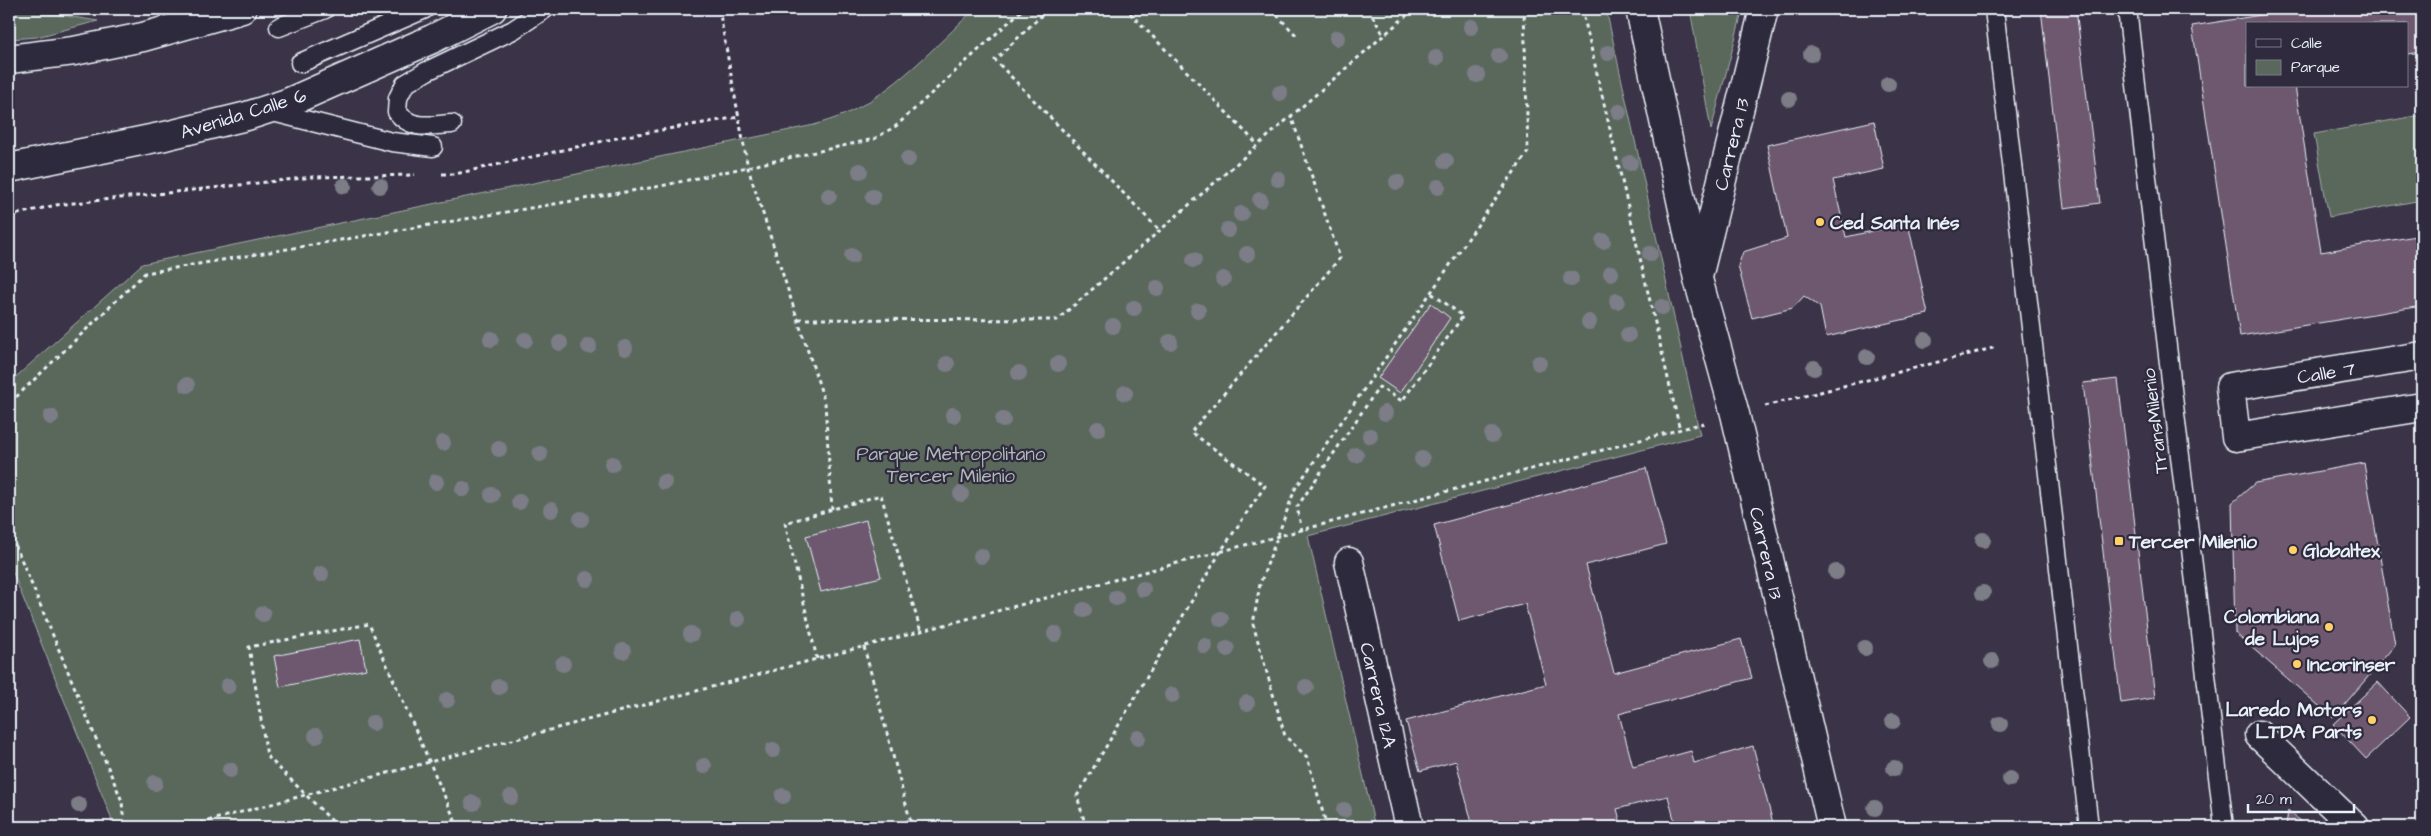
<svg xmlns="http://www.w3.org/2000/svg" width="2431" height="836" viewBox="0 0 2431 836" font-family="'Architects Daughter',sans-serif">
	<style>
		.green { fill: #5a675c; stroke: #a1acaa }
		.building { fill: #6d5970; stroke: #e8f1f8 }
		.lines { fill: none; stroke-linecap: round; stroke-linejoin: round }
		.lane-casing { stroke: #e8f1f8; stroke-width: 21 }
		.street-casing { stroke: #e8f1f8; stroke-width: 31 }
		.secondary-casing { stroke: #e8f1f8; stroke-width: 31 }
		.primary-casing { stroke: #e8f1f8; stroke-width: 31 }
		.path { stroke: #e8f1f8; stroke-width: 3; stroke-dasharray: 4 4; stroke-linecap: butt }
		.lane { stroke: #2f2a3d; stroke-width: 18 }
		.street { stroke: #2f2a3d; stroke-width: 28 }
		.secondary { stroke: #2f2a3d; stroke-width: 28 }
		.primary { stroke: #2f2a3d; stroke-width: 28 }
		.tree { fill: #7b7d86 }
		.poi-dot { fill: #ffd166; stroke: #2f2a3d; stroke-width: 2 }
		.labels { text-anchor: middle; stroke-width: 4.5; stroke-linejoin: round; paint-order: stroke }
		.street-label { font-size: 19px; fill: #e8f1f8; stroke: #2f2a3d }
		.poi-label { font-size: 19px; font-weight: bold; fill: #e8f1f8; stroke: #2f2a3d; text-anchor: start }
		.park-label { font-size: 19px; fill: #afbaba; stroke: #2f2a3d }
	</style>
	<rect width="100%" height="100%" fill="#3b3347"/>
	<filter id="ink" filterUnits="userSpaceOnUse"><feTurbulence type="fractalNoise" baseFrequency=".02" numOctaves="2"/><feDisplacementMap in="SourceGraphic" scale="10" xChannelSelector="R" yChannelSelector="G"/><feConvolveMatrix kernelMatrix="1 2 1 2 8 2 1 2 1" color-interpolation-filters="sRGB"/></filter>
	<g filter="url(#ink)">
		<g class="green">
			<path d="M9,9H23L98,21L37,37L9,39Z"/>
			<path d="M975,9H1606L1700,435L1308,536L1375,827H112L111,817L9,563V383L142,264L814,125C823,122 834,119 843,115C894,93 935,46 975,9Z"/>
			<path d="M1690,9H1743L1711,130Z"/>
			<path d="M2422,115V200L2329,217L2314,134Z"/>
		</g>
		<g class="building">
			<path d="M2041,9H2076L2100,203L2064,208Z"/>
			<path d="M2299,9H2422V52L2407,54V24H2247V86H2295L2321,252L2422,235V306L2240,336L2192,26Z"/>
			<path d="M1874,121L1884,169L1833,180L1846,237L1908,223L1928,314L1826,337L1820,307L1804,296L1793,308L1752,318L1738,266L1743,252L1787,238L1767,145Z"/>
			<path d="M1431,303L1450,318L1400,393L1378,378Z"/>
			<path d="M2118,379L2155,698L2121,703L2083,383Z"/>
			<path d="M2364,463L2395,645L2333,718L2235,633L2232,503L2255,483Z"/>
			<path d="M1646,468L1666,544L1586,565L1614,673L1741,639L1752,678L1619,714L1633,767L1691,751L1694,763L1753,746L1774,827H1676L1668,796L1617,809L1622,827H1473L1456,761L1420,771L1406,721L1546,684L1525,604L1459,621L1434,525Z"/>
			<path d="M866,520L881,577L821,592L806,536Z"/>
			<path d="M360,639L366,669L280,687L274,656Z"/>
			<path d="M2378,682L2410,717L2366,759L2333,724Z"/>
			<path d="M2288,810L2306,827H2286Z"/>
		</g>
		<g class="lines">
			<defs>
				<g id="lane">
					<path d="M1994,9L2089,827"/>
					<path d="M2127,9L2224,827"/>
					<path d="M279,27L325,9"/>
					<path d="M300,63L425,9"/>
					<path d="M269,111L392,142L433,147"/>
					<path d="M452,124C430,125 412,131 397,112L398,98L405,84L427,71L513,30L545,9"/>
				</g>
				<g id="street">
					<path d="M1640,9L1698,279L1735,414L1832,827"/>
					<path d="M1699,273L1764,9"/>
					<path d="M1349,562L1409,827"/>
				</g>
				<g id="secondary">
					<path d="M2422,356L2230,387L2236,437L2422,407"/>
					<path d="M2259,735L2355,827"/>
				</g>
				<g id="primary">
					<path d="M9,59L74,51L143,37L242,9"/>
					<path d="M9,168L165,136L247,116L287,103L432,39L492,9"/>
				</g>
			</defs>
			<use href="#lane" class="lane-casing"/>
			<use href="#street" class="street-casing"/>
			<use href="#secondary" class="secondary-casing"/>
			<use href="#primary" class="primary-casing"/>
			<g class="path">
				<path d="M719,9L748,168L825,403L832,509"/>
				<path d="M1048,9L995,60L1160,231"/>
				<path d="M1271,9L1296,35"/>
				<path d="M1368,9L1384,35"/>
				<path d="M1582,9L1680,430"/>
				<path d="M1130,13L1258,145"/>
				<path d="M442,174H455L626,136L739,117"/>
				<path d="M9,216L56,205L313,177L415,175"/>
				<path d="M798,319L1057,320L1414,9"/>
				<path d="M1765,406L1997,347"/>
				<path d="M9,411L13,400L145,273L661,186L874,139L896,126L1023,9"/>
				<path d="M9,530L122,801L124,827"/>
				<path d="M1302,531L1297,507L1379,387L1402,401L1463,316L1431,293"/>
				<path d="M864,647L912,827"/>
				<path d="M817,659L785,523L881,495L921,632"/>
				<path d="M185,827L1704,423"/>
				<path d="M338,827L267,756L249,647L369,624L458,827"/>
				<path d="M1086,827L1077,796L1221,551L1265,486L1191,432L1340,258L1291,116"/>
				<path d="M1327,827L1307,757L1285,736L1253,624L1260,584L1295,489L1528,152L1524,9"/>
			</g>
			<use href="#lane" class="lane"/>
			<use href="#street" class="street"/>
			<use href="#secondary" class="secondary"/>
			<use href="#primary" class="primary"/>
		</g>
		<g class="tree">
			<circle cx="1471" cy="27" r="8"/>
			<circle cx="1337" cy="38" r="8"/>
			<circle cx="1608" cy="53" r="8"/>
			<circle cx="1811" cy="54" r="8"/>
			<circle cx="1499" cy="56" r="8"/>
			<circle cx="1436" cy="58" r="8"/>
			<circle cx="1477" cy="75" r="8"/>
			<circle cx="1888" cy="84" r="8"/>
			<circle cx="1280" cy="93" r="8"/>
			<circle cx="1789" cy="99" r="8"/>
			<circle cx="1619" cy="112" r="8"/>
			<circle cx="908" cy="159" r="8"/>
			<circle cx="1446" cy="161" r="8"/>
			<circle cx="1630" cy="163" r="8"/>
			<circle cx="860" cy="171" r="8"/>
			<circle cx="1278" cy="179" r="8"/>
			<circle cx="1397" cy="182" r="8"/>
			<circle cx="344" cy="186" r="8"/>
			<circle cx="380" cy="186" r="8"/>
			<circle cx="1438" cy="187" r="8"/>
			<circle cx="829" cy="196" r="8"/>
			<circle cx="873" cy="197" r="8"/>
			<circle cx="1260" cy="200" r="8"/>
			<circle cx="1241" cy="214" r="8"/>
			<circle cx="1228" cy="230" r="8"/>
			<circle cx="1603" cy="241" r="8"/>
			<circle cx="1247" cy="254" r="8"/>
			<circle cx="1650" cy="254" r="8"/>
			<circle cx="852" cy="256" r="8"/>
			<circle cx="1194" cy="260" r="8"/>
			<circle cx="1611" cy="273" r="8"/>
			<circle cx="1223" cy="279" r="8"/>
			<circle cx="1571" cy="279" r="8"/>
			<circle cx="1157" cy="288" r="8"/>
			<circle cx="1617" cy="301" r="8"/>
			<circle cx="1662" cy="307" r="8"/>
			<circle cx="1134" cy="308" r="8"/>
			<circle cx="1198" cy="311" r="8"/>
			<circle cx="1589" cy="322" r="8"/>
			<circle cx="1113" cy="326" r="8"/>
			<circle cx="1628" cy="335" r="8"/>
			<circle cx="491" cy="339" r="8"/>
			<circle cx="525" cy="340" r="8"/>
			<circle cx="1925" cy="340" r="8"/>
			<circle cx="1170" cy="342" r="8"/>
			<circle cx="560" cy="343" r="8"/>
			<circle cx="589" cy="346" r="8"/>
			<circle cx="625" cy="348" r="8"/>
			<circle cx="1867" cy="357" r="8"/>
			<circle cx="1539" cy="363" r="8"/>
			<circle cx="947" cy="364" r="8"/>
			<circle cx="1058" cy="364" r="8"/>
			<circle cx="1814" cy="368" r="8"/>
			<circle cx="1019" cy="373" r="8"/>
			<circle cx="187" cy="385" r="8"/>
			<circle cx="1125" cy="393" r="8"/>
			<circle cx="1385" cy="413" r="8"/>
			<circle cx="953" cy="415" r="8"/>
			<circle cx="51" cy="417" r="8"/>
			<circle cx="1003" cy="420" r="8"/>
			<circle cx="1098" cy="429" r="8"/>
			<circle cx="1492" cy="435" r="8"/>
			<circle cx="1370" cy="436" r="8"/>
			<circle cx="443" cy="443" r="8"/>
			<circle cx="499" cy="449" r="8"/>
			<circle cx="540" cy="454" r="8"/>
			<circle cx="1356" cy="455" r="8"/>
			<circle cx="1422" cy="459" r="8"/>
			<circle cx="612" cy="464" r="8"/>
			<circle cx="436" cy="482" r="8"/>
			<circle cx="664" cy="482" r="8"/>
			<circle cx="463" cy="489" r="8"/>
			<circle cx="961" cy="494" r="8"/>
			<circle cx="492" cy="495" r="8"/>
			<circle cx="519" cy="502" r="8"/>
			<circle cx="551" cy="510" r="8"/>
			<circle cx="581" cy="519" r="8"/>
			<circle cx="1983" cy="540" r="8"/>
			<circle cx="981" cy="556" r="8"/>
			<circle cx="1836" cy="572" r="8"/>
			<circle cx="321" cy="574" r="8"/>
			<circle cx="587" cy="579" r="8"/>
			<circle cx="1143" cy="589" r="8"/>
			<circle cx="1983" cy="593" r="8"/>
			<circle cx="1116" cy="598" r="8"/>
			<circle cx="1084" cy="610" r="8"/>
			<circle cx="263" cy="614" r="8"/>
			<circle cx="738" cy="619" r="8"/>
			<circle cx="1221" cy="619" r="8"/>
			<circle cx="691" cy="634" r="8"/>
			<circle cx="1055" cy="634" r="8"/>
			<circle cx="1205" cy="646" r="8"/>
			<circle cx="1865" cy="648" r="8"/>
			<circle cx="1227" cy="649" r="8"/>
			<circle cx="623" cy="651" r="8"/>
			<circle cx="1992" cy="661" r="8"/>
			<circle cx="563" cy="664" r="8"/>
			<circle cx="228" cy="686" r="8"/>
			<circle cx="499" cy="687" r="8"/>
			<circle cx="1306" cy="687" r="8"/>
			<circle cx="1172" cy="695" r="8"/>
			<circle cx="447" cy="700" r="8"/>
			<circle cx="1247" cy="703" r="8"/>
			<circle cx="1893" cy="721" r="8"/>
			<circle cx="373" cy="723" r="8"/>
			<circle cx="2000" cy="724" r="8"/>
			<circle cx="316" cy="736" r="8"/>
			<circle cx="1138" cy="738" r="8"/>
			<circle cx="773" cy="750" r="8"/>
			<circle cx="704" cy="766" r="8"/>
			<circle cx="1894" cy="768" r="8"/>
			<circle cx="230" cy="770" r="8"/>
			<circle cx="2010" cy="779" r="8"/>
			<circle cx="155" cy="783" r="8"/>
			<circle cx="783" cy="796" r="8"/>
			<circle cx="511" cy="797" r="8"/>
			<circle cx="473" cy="803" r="8"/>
			<circle cx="79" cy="805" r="8"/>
			<circle cx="1875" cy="808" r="8"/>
			<circle cx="1344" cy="810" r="8"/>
		</g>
	</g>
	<g class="poi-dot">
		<circle cx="1820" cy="222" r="5"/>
		<rect x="2114" y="536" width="10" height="10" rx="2.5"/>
		<circle cx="2293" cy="550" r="5"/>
		<circle cx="2329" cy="627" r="5"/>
		<circle cx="2297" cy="664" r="5"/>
		<circle cx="2372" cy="720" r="5"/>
	</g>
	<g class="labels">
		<g class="street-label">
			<text transform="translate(243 113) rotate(-17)" y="7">Avenida Calle 6</text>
			<text transform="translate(1731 144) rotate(-76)" y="7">Carrera 13</text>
			<text transform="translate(2326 372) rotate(-9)" y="7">Calle 7</text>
			<text transform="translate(2154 421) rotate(-97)" y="7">TransMilenio</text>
			<text transform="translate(1767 553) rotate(77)" y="7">Carrera 13</text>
			<text transform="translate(1379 695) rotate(77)" y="7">Carrera 12A</text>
		</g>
		<g class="poi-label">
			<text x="1830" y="229">Ced Santa Inés</text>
			<text x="2129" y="548">Tercer Milenio</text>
			<text x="2303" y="557">Globaltex</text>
			<text x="2319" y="623" text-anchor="end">Colombiana<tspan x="2319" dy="22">de Lujos</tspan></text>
			<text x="2307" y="671">Incorinser</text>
			<text x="2362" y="716" text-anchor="end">Laredo Motors<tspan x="2362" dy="22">LTDA Parts</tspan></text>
		</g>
		<g class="park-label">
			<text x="951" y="460">Parque Metropolitano<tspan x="951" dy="22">Tercer Milenio</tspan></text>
		</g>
	</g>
	<rect width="2431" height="836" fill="none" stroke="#2f2a3d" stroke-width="30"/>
	<rect x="15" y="15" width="2401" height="806" fill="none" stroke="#e8f1f8" stroke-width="2" filter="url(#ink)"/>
	<rect x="2246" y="22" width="162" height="65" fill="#2f2a3d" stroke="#797a88"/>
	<rect x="2256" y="39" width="25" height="8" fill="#2f2a3d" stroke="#797a88"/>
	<text x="2291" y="48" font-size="15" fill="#e8f1f8">Calle</text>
	<rect x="2256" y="60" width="25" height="15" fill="#5a675c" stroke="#797a88"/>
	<text x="2291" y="72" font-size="15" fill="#e8f1f8">Parque</text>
	<path d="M2248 804v8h106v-8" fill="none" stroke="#e8f1f8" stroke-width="2.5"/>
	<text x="2256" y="804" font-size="15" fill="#e8f1f8" stroke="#2f2a3d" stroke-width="4" paint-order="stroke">20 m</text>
</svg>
